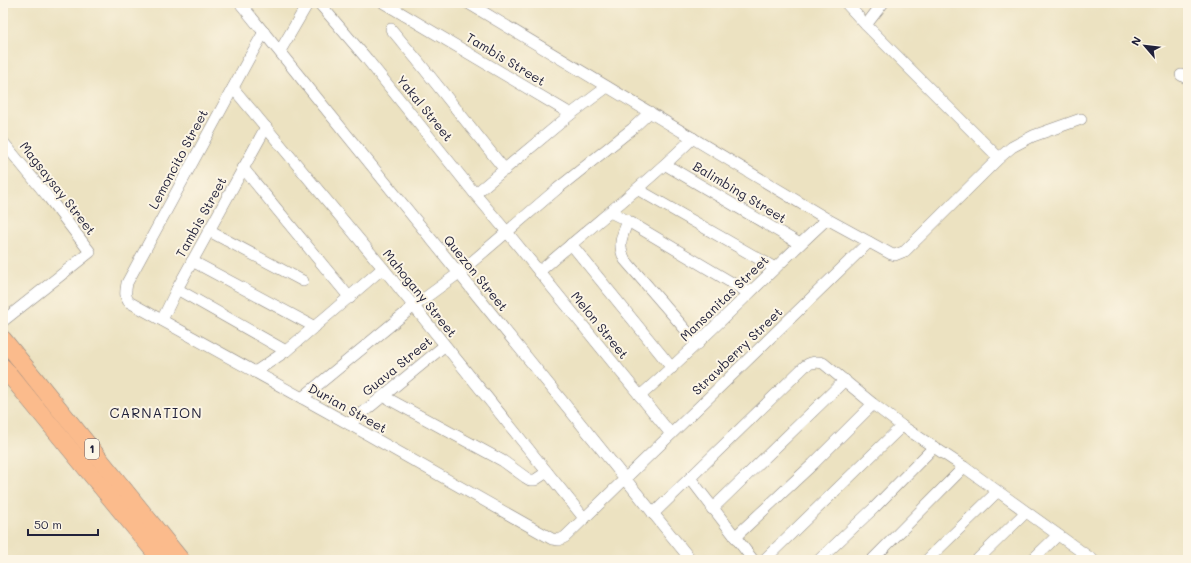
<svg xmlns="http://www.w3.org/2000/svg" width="1191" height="563" viewBox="0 0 1191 563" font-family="Mali,sans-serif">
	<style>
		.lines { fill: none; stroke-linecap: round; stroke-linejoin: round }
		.minor-casing { stroke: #87827e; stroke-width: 12 }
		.highway-casing { stroke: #87827e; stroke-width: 18 }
		.minor { stroke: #fff; stroke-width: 11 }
		.highway { stroke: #fbbb8c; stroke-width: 17 }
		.labels { text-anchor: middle; stroke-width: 4; stroke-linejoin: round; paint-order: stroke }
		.shield { fill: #fcf5e5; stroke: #63616e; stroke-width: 1 }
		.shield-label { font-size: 12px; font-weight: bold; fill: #22223b }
		.street-label { font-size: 13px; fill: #22223b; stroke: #fcf5e5 }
		.neighbourhood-label { font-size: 14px; letter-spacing: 1px; fill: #22223b; stroke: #fcf5e5 }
	</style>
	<rect width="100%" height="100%" fill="#fcf5e5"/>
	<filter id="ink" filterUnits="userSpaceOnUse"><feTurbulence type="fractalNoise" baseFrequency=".025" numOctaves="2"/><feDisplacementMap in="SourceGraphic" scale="8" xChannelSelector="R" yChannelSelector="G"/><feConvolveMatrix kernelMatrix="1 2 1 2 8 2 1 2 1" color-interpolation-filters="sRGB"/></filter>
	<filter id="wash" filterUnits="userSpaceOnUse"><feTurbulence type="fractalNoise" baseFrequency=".012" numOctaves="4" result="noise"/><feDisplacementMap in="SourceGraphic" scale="16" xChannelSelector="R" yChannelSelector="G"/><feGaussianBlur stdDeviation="0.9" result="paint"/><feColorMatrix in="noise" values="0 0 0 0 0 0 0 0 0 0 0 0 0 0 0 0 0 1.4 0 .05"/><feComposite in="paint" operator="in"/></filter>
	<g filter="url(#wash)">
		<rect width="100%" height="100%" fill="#ece2c1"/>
	</g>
	<g filter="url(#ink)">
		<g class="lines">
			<defs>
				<g id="minor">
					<path d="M240,3L691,560"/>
					<path d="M319,3L367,59L475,194L507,232L671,434"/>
					<path d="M384,3L571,114"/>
					<path d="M468,3L827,219L891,254L895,255L905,251L999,158L1012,147L1033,136L1081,119"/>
					<path d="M846,3L866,25L999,158"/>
					<path d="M866,25L883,3"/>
					<path d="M391,29L417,60L505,170"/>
					<path d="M264,32L248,60L127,283C126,290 124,296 129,302L349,424L552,539L559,540L565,537L869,242"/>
					<path d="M280,51L308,3"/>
					<path d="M1181,75L1188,79"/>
					<path d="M233,88L383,268L584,518"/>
					<path d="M3,142L49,198L90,252L3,321"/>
					<path d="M666,165L800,244"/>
					<path d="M243,168L350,298"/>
					<path d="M637,189L775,268"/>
					<path d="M475,194L571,114L607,87"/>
					<path d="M610,212L628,221L749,293"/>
					<path d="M628,221C622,236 617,244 625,260L698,344"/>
					<path d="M209,231L303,281"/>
					<path d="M571,244L672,368"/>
					<path d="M192,261L315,327"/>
					<path d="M539,272C590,227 644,186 693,138"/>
					<path d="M177,289L286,351"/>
					<path d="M162,320L177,289L266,127"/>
					<path d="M255,372L286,351L383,268"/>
					<path d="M383,396L503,461L525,477L530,480H535L547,472"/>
					<path d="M640,396C705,339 764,277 827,219"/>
					<path d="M302,398L414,306L459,273L557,189L632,129L650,112"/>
					<path d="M349,424L444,346"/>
					<path d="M690,478L753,560"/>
					<path d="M712,509L845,380"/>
					<path d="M653,514L805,366C811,362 816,361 823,363L873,404L902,426L964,467L1093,560"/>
					<path d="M735,537L813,464L873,404"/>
					<path d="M764,560L902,426"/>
					<path d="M819,560L874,508L934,447"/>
					<path d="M872,560L964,467"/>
					<path d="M927,560L997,492"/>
					<path d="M977,560L1026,512"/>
					<path d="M1032,560L1058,535"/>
				</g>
				<g id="highway">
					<path d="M3,339L181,560"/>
					<path d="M3,367L161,560"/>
				</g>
			</defs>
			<use href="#minor" class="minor-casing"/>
			<use href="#highway" class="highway-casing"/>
			<use href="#minor" class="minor"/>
			<use href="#highway" class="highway"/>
		</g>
	</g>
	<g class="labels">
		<rect class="shield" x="85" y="439" width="14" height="20" rx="3"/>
		<g class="shield-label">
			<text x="92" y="453">1</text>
		</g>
		<g class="street-label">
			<text transform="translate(506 59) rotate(31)" y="5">Tambis Street</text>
			<text transform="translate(425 108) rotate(51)" y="5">Yakal Street</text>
			<text transform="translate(178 159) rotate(-62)" y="5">Lemoncito Street</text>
			<text transform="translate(58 188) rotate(52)" y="5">Magsaysay Street</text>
			<text transform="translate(740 192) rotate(31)" y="5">Balimbing Street</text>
			<text transform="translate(201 217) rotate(-61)" y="5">Tambis Street</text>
			<text transform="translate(476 273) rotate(51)" y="5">Quezon Street</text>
			<text transform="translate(420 293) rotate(51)" y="5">Mahogany Street</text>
			<text transform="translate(724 298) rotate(-44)" y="5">Mansanitas Street</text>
			<text transform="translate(600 325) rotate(51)" y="5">Melon Street</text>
			<text transform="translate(737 351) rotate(-44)" y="5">Strawberry Street</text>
			<text transform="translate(397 366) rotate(-39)" y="5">Guava Street</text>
			<text transform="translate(348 408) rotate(29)" y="5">Durian Street</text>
		</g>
		<g class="neighbourhood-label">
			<text x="156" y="418">CARNATION</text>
		</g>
	</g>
	<rect width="1191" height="563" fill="none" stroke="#fcf5e5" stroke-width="16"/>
	<g transform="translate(1145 46) rotate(298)" stroke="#fcf5e5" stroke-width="3" paint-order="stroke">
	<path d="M0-3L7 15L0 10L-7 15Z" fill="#22223b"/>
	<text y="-6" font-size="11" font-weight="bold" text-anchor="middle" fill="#22223b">N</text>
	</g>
	<path d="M28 529v6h70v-6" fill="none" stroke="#22223b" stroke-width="2"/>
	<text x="34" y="529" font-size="12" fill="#22223b" stroke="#fcf5e5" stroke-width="3" paint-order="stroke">50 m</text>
</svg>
